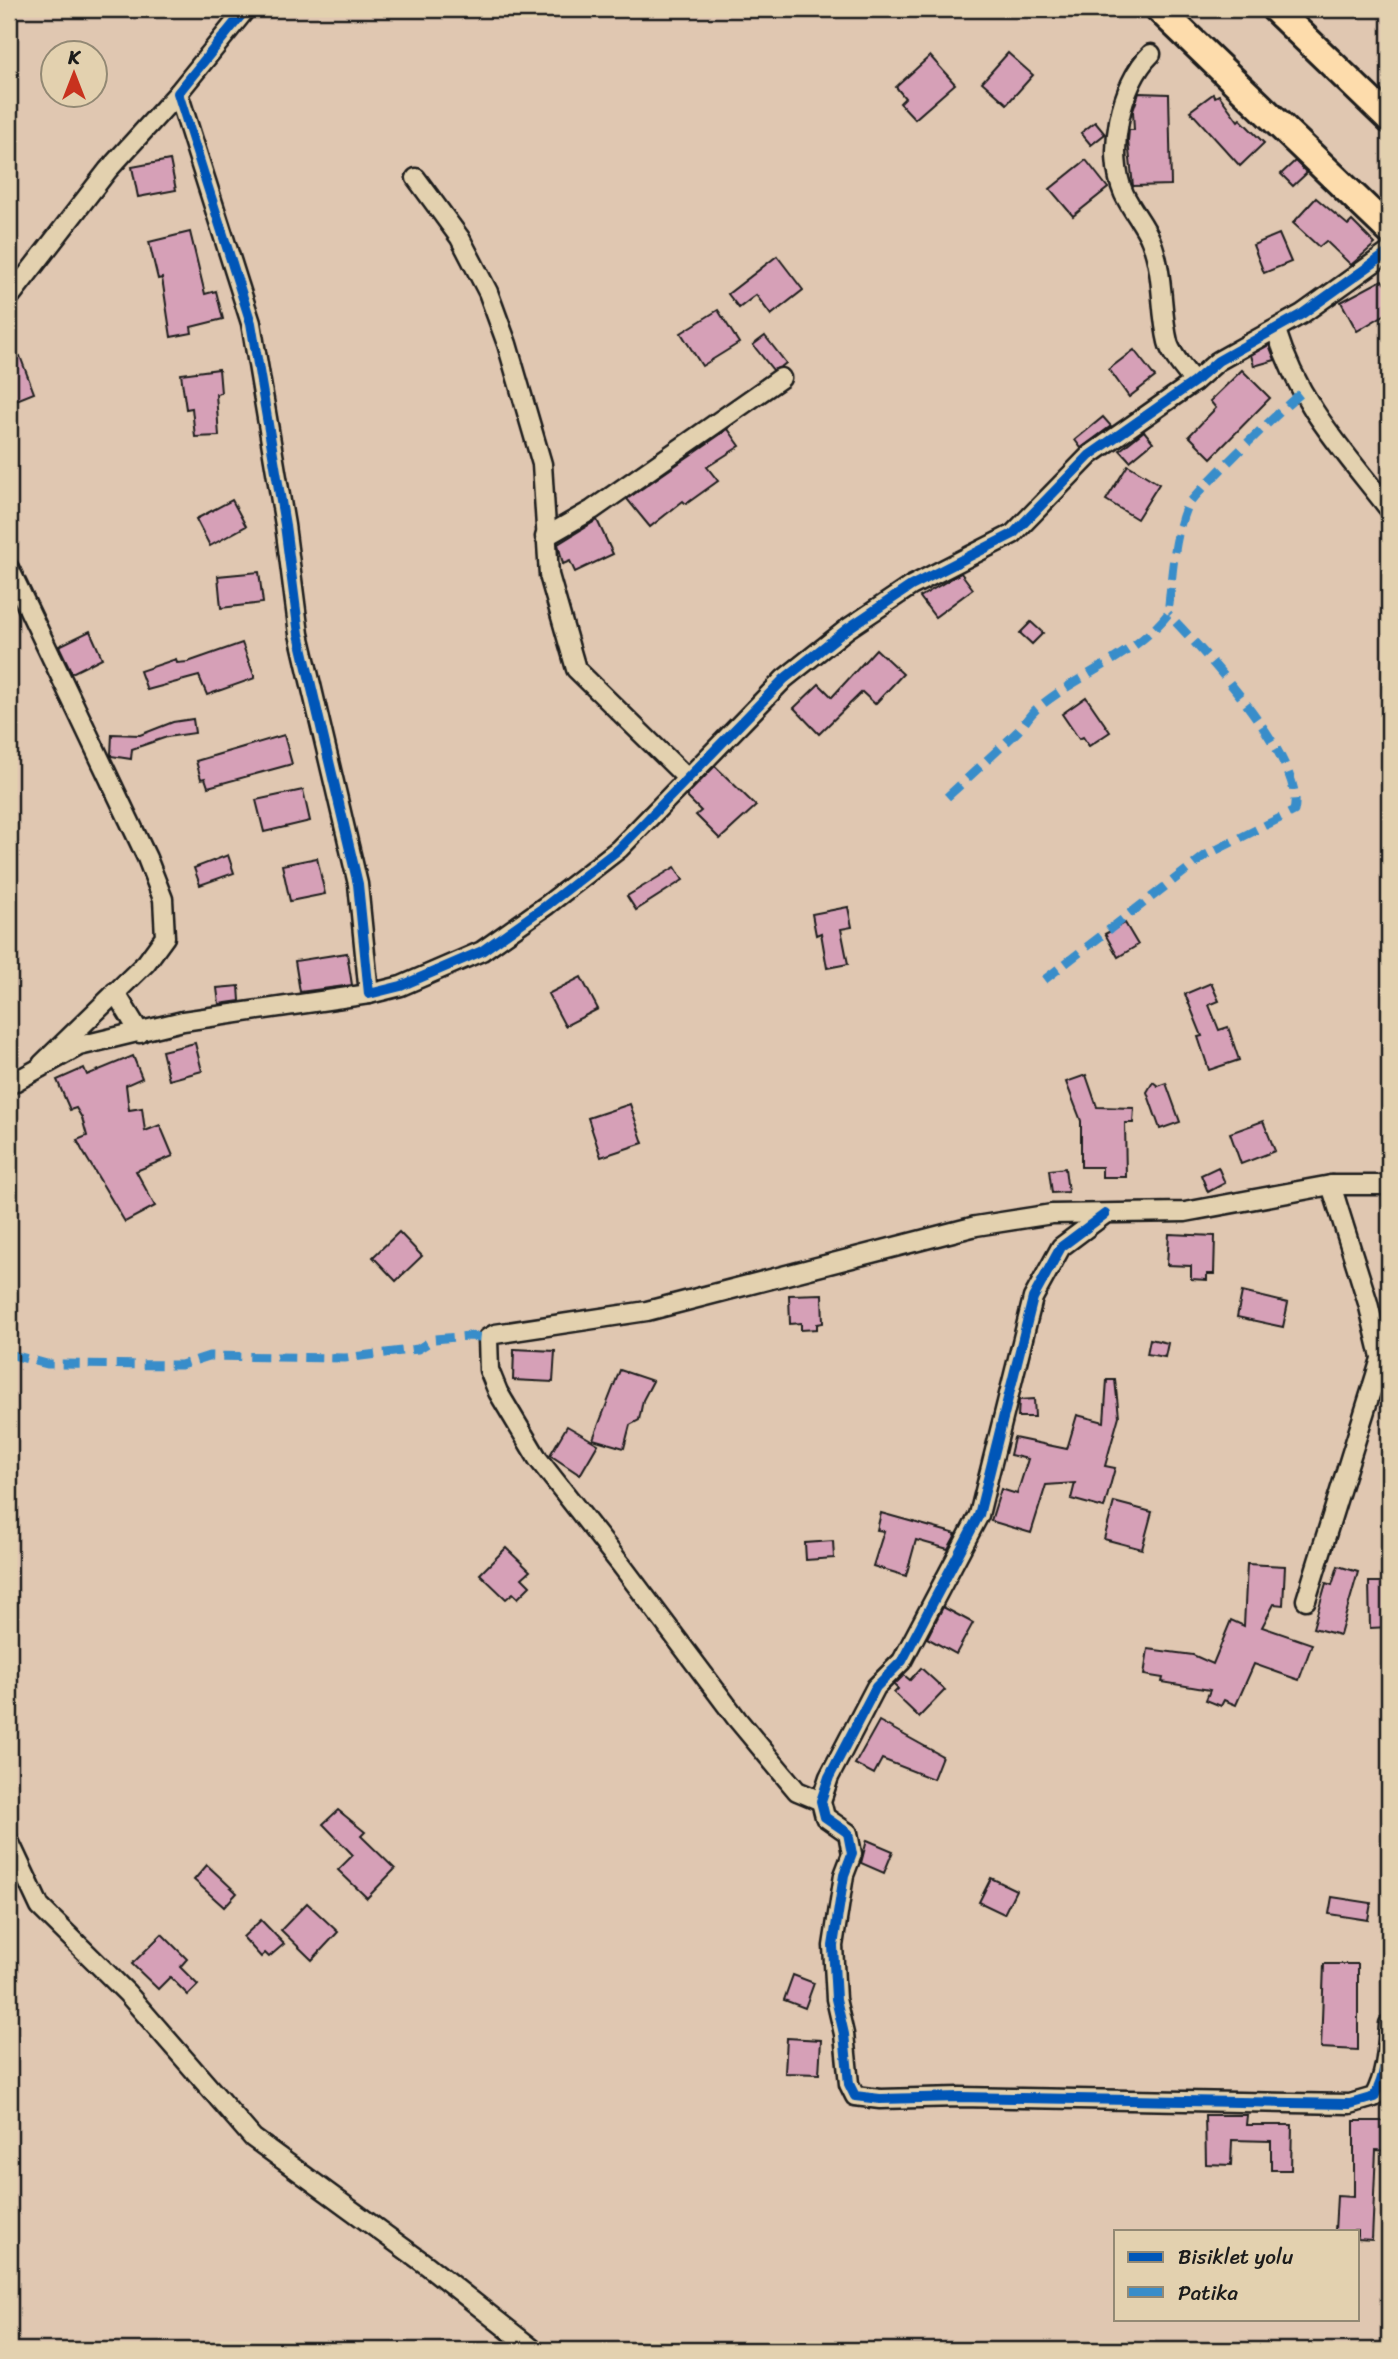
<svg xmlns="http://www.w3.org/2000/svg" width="1398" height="2359" viewBox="0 0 1398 2359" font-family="Sriracha,sans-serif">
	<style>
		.building { fill: #d6a0b7; stroke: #1c1c1c; stroke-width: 2 }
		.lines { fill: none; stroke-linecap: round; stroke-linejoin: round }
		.minor-casing { stroke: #1c1c1c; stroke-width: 23 }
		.highway-casing { stroke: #1c1c1c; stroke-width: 32 }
		.minor { stroke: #e3d1af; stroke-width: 18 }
		.highway { stroke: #fddcac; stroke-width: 26 }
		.quiet { stroke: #388dca; stroke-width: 9; stroke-dasharray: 18 9; stroke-linecap: butt }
		.cycleway-casing { stroke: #e3d1af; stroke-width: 15 }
		.cycleway { stroke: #0057b8; stroke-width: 10 }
	</style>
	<rect width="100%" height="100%" fill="#e0c7b1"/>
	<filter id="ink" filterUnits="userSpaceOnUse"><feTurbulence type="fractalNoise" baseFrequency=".0143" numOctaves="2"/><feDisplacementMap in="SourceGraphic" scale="14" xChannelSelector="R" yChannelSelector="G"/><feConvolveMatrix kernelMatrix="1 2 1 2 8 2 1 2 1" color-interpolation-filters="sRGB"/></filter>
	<g filter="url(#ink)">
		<g class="building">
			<path d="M1008,53L1033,75L1007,104L982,82Z"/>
			<path d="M930,56L955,84L915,119L900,103L905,98L896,87Z"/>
			<path d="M1139,93L1169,94L1171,185L1133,186L1128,141L1129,130H1134L1133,111Z"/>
			<path d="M1213,94L1215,97L1219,95L1238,121L1240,119L1264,143L1240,166L1190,111Z"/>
			<path d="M1095,122L1105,134L1091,145L1081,133Z"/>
			<path d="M170,160L176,190L138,197L132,167Z"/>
			<path d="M1086,160L1108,188L1073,216L1050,189Z"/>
			<path d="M1295,161L1307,173L1293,186L1281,174Z"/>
			<path d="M1316,198L1348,225L1352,221L1375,244L1351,265L1326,241L1319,247L1293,223Z"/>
			<path d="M190,232L205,294L216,291L223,319L191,327L192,333L171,337L162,278L158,279L149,242Z"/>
			<path d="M1279,234L1291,262L1264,273L1253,245Z"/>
			<path d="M777,256L803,290L771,315L756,295L739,308L728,294Z"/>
			<path d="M1382,280L1389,290V312L1357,331L1341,302Z"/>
			<path d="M718,310L739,343L702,366L681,333Z"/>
			<path d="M765,336L786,363L781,367L773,370L753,345Z"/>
			<path d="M1269,345L1275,360L1254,366L1251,355Z"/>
			<path d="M1134,350L1155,377L1129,397L1109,369Z"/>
			<path d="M20,356L34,393L9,403V361Z"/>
			<path d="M219,369L221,393L216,394L219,436L195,437L192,408L186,409L181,374Z"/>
			<path d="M1242,370L1270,398L1211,458L1189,436L1216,408L1210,401Z"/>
			<path d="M1103,417L1111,426L1081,448L1075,440Z"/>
			<path d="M728,429L740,446L707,467L718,481L686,504L683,501L650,527L627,499Z"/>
			<path d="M1144,431L1153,442L1130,461L1120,450Z"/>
			<path d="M1128,465L1159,484L1137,519L1106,500Z"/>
			<path d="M232,500L246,526L210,546L196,519Z"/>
			<path d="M597,520L613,554L575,572L570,561L563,564L558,544Z"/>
			<path d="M259,572L263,603L221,608L218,576Z"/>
			<path d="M961,573L973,589L935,617L920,597Z"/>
			<path d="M1031,622L1043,633L1032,644L1020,633Z"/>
			<path d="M90,631L102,658L72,673L59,646Z"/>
			<path d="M242,643L255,678L207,695L199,676L147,690L140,671L176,659L177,663L188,662Z"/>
			<path d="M876,649L903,674L875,704L862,692L819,734L794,708L819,684L832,697Z"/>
			<path d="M1086,697L1110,732L1089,746L1083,737L1079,739L1062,714Z"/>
			<path d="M193,719L195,733L167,737L132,749L131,759L111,756L112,734L140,735L173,722Z"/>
			<path d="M284,735L292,764L208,787L205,778L201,779L196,761Z"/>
			<path d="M715,766L756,806L720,839L696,815L701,811L686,796Z"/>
			<path d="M303,790L310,821L264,832L256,800Z"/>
			<path d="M228,855L234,873L200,885L194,868Z"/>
			<path d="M317,858L325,894L290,901L282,865Z"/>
			<path d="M675,867L683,880L636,910L627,896Z"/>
			<path d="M848,907L852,927L841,929L848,964L827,968L821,933L816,935L812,914Z"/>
			<path d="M1125,923L1138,945L1118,957L1105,934Z"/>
			<path d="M347,953L352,985L300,992L295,961Z"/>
			<path d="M581,977L598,1009L565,1026L548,994Z"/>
			<path d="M1211,983L1219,1001L1209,1005L1219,1030L1228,1027L1239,1060L1209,1070L1198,1037L1202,1036L1185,994Z"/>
			<path d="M239,986L240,1001L219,1004L217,988Z"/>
			<path d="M195,1043L202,1071L169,1080L162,1051Z"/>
			<path d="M133,1056L142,1078L126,1085L129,1110L142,1108L145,1131L160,1125L173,1156L136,1171L155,1206L125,1222L82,1150L77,1140L87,1136L82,1118L76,1108L70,1110L57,1080L84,1068L87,1075Z"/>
			<path d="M1086,1075L1097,1107L1134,1108L1133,1123H1125L1126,1177H1102V1167H1081V1121L1066,1082Z"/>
			<path d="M1153,1082L1158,1086L1166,1083L1180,1122L1160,1129L1147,1092Z"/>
			<path d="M630,1104L643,1143L601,1157L588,1118Z"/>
			<path d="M1263,1121L1275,1151L1241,1164L1230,1133Z"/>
			<path d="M1218,1167L1225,1183L1208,1192L1201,1175Z"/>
			<path d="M1065,1168L1068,1192L1052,1193L1049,1170Z"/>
			<path d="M399,1232L422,1256L396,1281L373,1257Z"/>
			<path d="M1169,1234L1215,1236L1214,1274H1207V1280L1191,1279V1266L1167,1265Z"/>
			<path d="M1242,1292L1288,1303L1283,1327L1237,1317Z"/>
			<path d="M822,1294L823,1323L817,1324V1329L801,1330V1323L790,1324L789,1295Z"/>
			<path d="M1150,1339L1168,1343L1165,1357L1147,1354Z"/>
			<path d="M514,1349L555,1351L553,1382L513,1380Z"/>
			<path d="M620,1370L653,1381L643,1400L639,1420L630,1425L624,1448L593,1439Z"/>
			<path d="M1107,1380H1115L1119,1416L1105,1466L1115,1468L1104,1508L1071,1499L1075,1483L1046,1485L1031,1533L991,1521L1001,1489L1017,1494L1028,1459L1010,1455L1014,1438L1067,1449L1077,1415L1104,1422Z"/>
			<path d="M1034,1399L1035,1417H1018L1019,1400Z"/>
			<path d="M567,1426L598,1444L580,1475L550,1455Z"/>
			<path d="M1114,1502L1152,1512L1142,1549L1104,1539Z"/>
			<path d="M881,1513L956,1534L948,1549L916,1540L906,1576L873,1566L884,1531L877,1530Z"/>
			<path d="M833,1541L834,1558L806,1560L805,1543Z"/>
			<path d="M506,1548L530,1571L522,1578L530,1586L518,1598L513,1593L506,1599L480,1574Z"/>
			<path d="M1247,1564L1285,1566L1283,1605L1274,1604L1262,1627L1312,1644L1299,1680L1254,1664L1236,1705L1224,1700L1221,1706L1206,1700L1210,1690L1162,1682L1163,1678L1144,1675L1148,1649L1193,1655L1213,1664L1231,1620L1244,1626Z"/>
			<path d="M1338,1566L1358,1572L1340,1635L1313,1628L1326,1583L1332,1585Z"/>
			<path d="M1369,1582H1389V1627L1370,1628Z"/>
			<path d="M943,1607L973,1623L956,1654L927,1638Z"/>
			<path d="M921,1668L945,1690L919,1717L894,1693L898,1689L894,1685L904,1675L910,1680Z"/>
			<path d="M879,1721L942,1756L933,1779L882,1759L874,1774L855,1764Z"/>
			<path d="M338,1810L365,1832L361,1836L395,1869L367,1898L338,1870L353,1855L323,1824Z"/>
			<path d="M867,1840L893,1851L884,1873L861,1863Z"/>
			<path d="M207,1865L237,1893L224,1907L194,1880Z"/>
			<path d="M991,1878L1016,1890L1004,1914L979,1902Z"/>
			<path d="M1332,1897L1371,1903L1368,1920L1329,1914Z"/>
			<path d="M307,1903L338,1932L312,1960L281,1930Z"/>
			<path d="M261,1920L284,1944L269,1957L265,1953L261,1957L243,1937Z"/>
			<path d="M162,1934L187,1959L180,1967L198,1985L188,1995L170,1977L158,1989L132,1964Z"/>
			<path d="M1324,1964H1358V2050L1321,2048Z"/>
			<path d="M793,1975L814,1983L805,2008L784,2000Z"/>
			<path d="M787,2038L821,2040L819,2074L785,2073Z"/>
			<path d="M1205,2115H1247L1246,2125H1292L1291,2170H1271V2141L1232,2140L1231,2165L1206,2164Z"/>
			<path d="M1354,2121H1389V2151L1376,2150L1372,2240L1358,2239V2231H1335L1337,2196L1354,2197Z"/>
		</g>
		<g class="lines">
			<defs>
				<g id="minor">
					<path d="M246,9L178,93L251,323L285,525L299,634L358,884L369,994L401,986L482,951L547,905L619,849L784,679L847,629L911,586L1013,534L1090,455L1194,382L1218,361L1302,314L1389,252"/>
					<path d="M1151,54C1120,84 1106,154 1124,194C1132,211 1145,225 1151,241C1164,273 1160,309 1168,342C1171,355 1186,371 1194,382"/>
					<path d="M416,178L460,238L488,292L507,344L542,464L549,575L576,669L687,778"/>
					<path d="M9,298L108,170L178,93"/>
					<path d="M1276,330C1298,403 1344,451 1389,509"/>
					<path d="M545,537L592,510L781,378"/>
					<path d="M9,568L147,858L163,899L165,937L146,963L42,1064"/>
					<path d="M115,992L140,1033"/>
					<path d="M9,1085L79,1046L183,1021L369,994"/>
					<path d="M1331,1185L1368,1303L1389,1390"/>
					<path d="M1105,1214L1061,1247L1033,1298L979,1515L902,1661L876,1687L829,1777L821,1801L825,1817L848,1833L852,1854L844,1875L833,1946L836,1999L844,2034L849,2084L855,2096L880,2099L960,2097L1350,2104L1374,2097C1387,2073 1387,2050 1389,2024"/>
					<path d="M1306,1600L1381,1359"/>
					<path d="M821,1801L797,1791L737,1719L622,1566L538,1459L498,1392L489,1370L488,1338L495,1334L647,1311L976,1226L1052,1214L1185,1212L1331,1185H1389"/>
					<path d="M9,1841L40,1907L127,1993L253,2138L428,2266L534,2350"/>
				</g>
				<g id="highway">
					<path d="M1159,9L1389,230"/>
					<path d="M1275,9L1389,119"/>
				</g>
			</defs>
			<use href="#minor" class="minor-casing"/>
			<use href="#highway" class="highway-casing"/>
			<use href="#minor" class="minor"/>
			<use href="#highway" class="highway"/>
			<g class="quiet">
				<path d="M947,797C971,775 995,753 1018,731C1025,724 1030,713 1039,707C1080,673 1135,656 1168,614C1172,580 1173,540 1186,508C1190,498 1291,399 1303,392"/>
				<path d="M1044,980L1206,855L1294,811C1307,762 1203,650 1168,614"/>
				<path d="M9,1354L47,1364L181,1365L209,1356L345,1358L418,1349L434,1339L469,1336L488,1338"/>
			</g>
			<defs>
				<g id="cycleway">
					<path d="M246,9L178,93L251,323L285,525L299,634L358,884L369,994L401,986L482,951L547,905L619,849L784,679L847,629L911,586L1013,534L1090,455L1194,382L1218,361L1302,314L1389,252"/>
					<path d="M1105,1214L1061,1247L1033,1298L979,1515L902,1661L876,1687L829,1777L821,1801L825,1817L848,1833L852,1854L844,1875L833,1946L836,1999L844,2034L849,2084L855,2096L880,2099L960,2097L1350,2104L1374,2097C1387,2073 1387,2050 1389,2024"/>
				</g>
			</defs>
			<use href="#cycleway" class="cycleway-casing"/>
			<use href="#cycleway" class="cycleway"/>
		</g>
	</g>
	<rect width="1398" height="2359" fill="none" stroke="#e3d1af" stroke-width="35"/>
	<rect x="18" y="18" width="1363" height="2324" fill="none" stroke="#1c1c1c" stroke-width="2.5" filter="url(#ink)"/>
	<rect x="1114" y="2230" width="245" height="91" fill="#e3d1af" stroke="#938974" stroke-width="2"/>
	<rect x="1128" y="2252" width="35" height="10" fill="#0057b8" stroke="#938974" stroke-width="2"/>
	<text x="1178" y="2264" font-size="21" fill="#1c1c1c">Bisiklet yolu</text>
	<rect x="1128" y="2287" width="35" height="10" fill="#388dca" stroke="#938974" stroke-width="2"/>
	<text x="1178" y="2300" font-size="21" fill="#1c1c1c">Patika</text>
	<g transform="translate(74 74)"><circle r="33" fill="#e3d1af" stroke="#938974" stroke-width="2"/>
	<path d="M0-5L12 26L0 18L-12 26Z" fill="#c8321e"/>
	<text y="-10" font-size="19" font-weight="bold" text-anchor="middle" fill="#1c1c1c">K</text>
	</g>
</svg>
